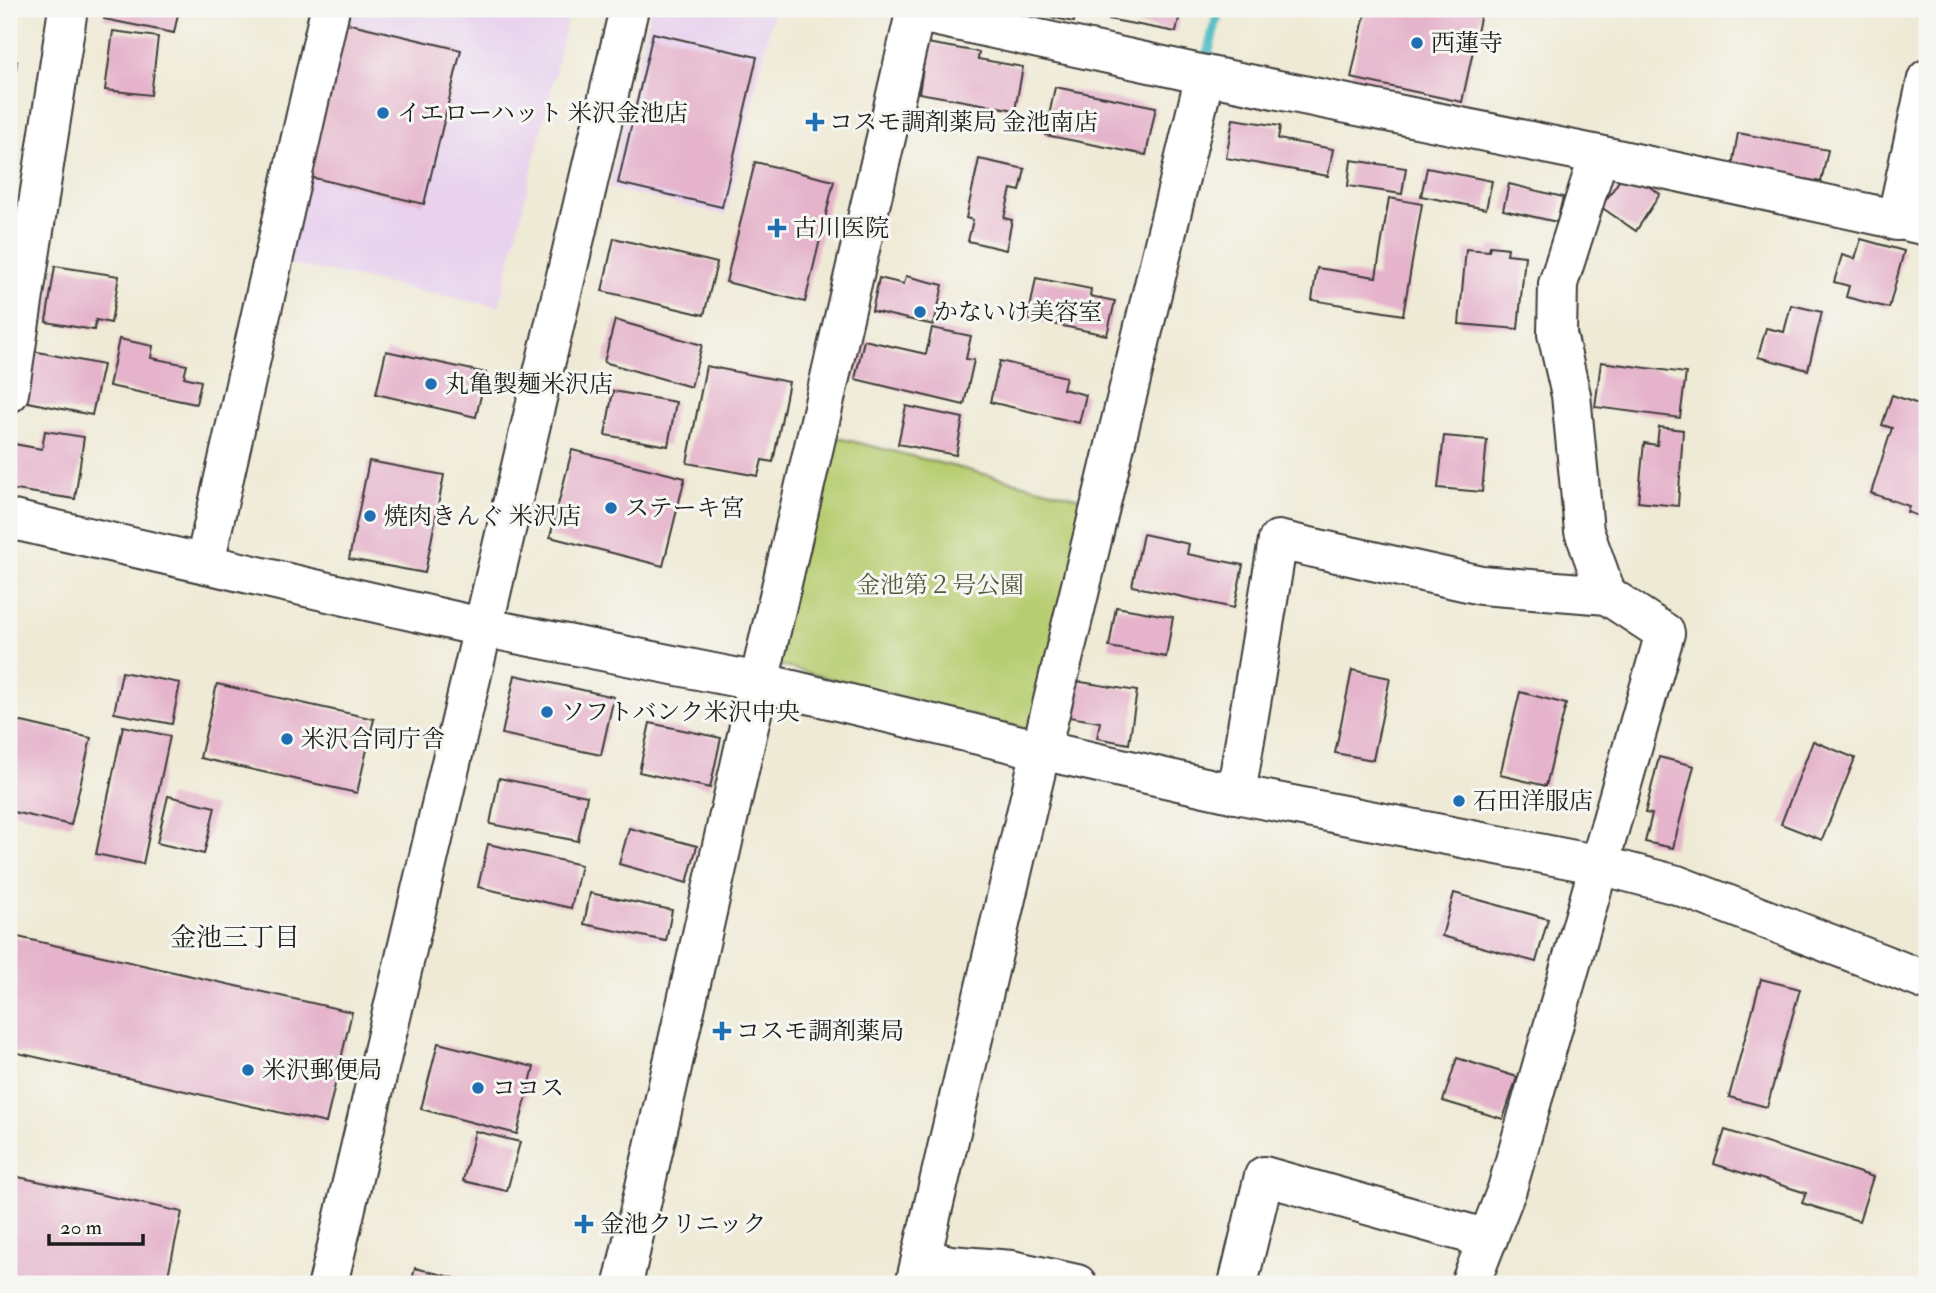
<svg xmlns="http://www.w3.org/2000/svg" width="1936" height="1293" viewBox="0 0 1936 1293" font-family="'IM FELL Double Pica','Noto Serif JP',serif">
	<style>
		.built { fill: #e8d2ee }
		.green { fill: #b8cd71; stroke: #6a7446; stroke-width: 2 }
		.lines { fill: none; stroke-linecap: round; stroke-linejoin: round }
		.stream { stroke: #4dbcc2; stroke-width: 10 }
		.building { fill: #e5b3cb }
		.minor-casing { stroke: #3c3b38; stroke-width: 42 }
		.minor { stroke: #fff; stroke-width: 38 }
		.poi-dot { fill: #1f6fb2; stroke: #f6f6f2; stroke-width: 2.5 }
		.labels { text-anchor: middle; stroke-width: 6; stroke-linejoin: round; paint-order: stroke }
		.poi-label { font-size: 24px; fill: #1c1c1c; stroke: #f6f6f2; text-anchor: start }
		.park-label { font-size: 24px; fill: #535a3a; stroke: #f6f6f2 }
		.neighbourhood-label { font-size: 26px; fill: #1c1c1c; stroke: #f6f6f2 }
	</style>
	<rect width="100%" height="100%" fill="#f6f6f2"/>
	<filter id="ink" filterUnits="userSpaceOnUse"><feTurbulence type="fractalNoise" baseFrequency=".0143" numOctaves="2"/><feDisplacementMap in="SourceGraphic" scale="14" xChannelSelector="R" yChannelSelector="G"/><feConvolveMatrix kernelMatrix="1 2 1 2 8 2 1 2 1" color-interpolation-filters="sRGB"/></filter>
	<filter id="wash" filterUnits="userSpaceOnUse"><feTurbulence type="fractalNoise" baseFrequency=".00686" numOctaves="4" result="noise"/><feDisplacementMap in="SourceGraphic" scale="28" xChannelSelector="R" yChannelSelector="G"/><feGaussianBlur stdDeviation="1.57" result="paint"/><feColorMatrix in="noise" values="0 0 0 0 0 0 0 0 0 0 0 0 0 0 0 0 0 1.4 0 .05"/><feComposite in="paint" operator="in"/></filter>
	<g filter="url(#wash)">
		<rect width="100%" height="100%" fill="#efead5"/>
		<g class="built">
			<path d="M338,9H570L499,307L280,262Z"/>
			<path d="M651,9H774L726,215L609,188Z"/>
		</g>
		<path class="green" d="M831,436L1089,500L1035,732L774,664Z"/>
		<g class="lines">
			<path class="stream" d="M1202,65L1206,60L1219,9"/>
		</g>
		<g id="blocks">
			<g class="building">
				<path d="M106,9H179L174,33L104,19Z"/>
				<path d="M1022,9H1076L1074,22L1021,11Z"/>
				<path d="M1089,9H1181L1176,32L1087,15Z"/>
				<path d="M1366,9H1482L1462,102L1351,78Z"/>
				<path d="M343,22L461,50L424,204L306,176Z"/>
				<path d="M113,31L158,37L151,95L105,90Z"/>
				<path d="M653,33L757,57L722,207L618,183Z"/>
				<path d="M927,43L979,52L978,59L1023,67L1015,110L919,93Z"/>
				<path d="M9,60L17,61L10,119L9,118Z"/>
				<path d="M1055,87L1156,107L1146,155L1045,135Z"/>
				<path d="M1233,119L1280,126L1278,139L1333,149L1328,176L1226,158Z"/>
				<path d="M1738,133L1828,150L1821,182L1732,166Z"/>
				<path d="M979,159L1025,169L1020,191L1011,189L1004,218L1012,220L1006,250L968,241L973,220L966,218Z"/>
				<path d="M1351,160L1406,168L1402,194L1348,186Z"/>
				<path d="M755,162L834,181L805,302L726,282Z"/>
				<path d="M1427,168L1492,181L1486,209L1421,196Z"/>
				<path d="M1626,171L1660,194L1636,231L1601,207Z"/>
				<path d="M1509,184L1563,197L1557,222L1503,210Z"/>
				<path d="M1389,198L1422,204L1403,315L1312,300L1317,268L1376,277Z"/>
				<path d="M614,238L717,263L704,315L602,291Z"/>
				<path d="M1861,239L1904,251L1889,308L1846,297L1849,286L1834,282L1842,255L1855,259Z"/>
				<path d="M1490,246L1508,248L1507,254L1525,256L1518,329L1459,324L1466,249L1489,251Z"/>
				<path d="M55,266L119,276L111,323L96,320L94,330L46,322Z"/>
				<path d="M906,276L943,285L934,325L872,311L879,278L904,284Z"/>
				<path d="M1036,278L1091,289L1090,296L1115,301L1107,335L1028,319Z"/>
				<path d="M1791,305L1822,312L1808,370L1758,357L1766,328L1784,332Z"/>
				<path d="M615,320L702,345L691,387L604,362Z"/>
				<path d="M932,328L971,336L966,359L974,360L964,405L855,379L864,340L926,354Z"/>
				<path d="M119,339L153,346L151,358L187,365L184,377L201,381L196,404L109,386Z"/>
				<path d="M23,349L103,365L92,415L13,399Z"/>
				<path d="M386,351L486,373L476,417L376,394Z"/>
				<path d="M1000,361L1066,377L1063,389L1086,395L1079,423L990,402Z"/>
				<path d="M1601,362L1686,373L1680,418L1595,407Z"/>
				<path d="M706,366L789,382L773,462L762,460L758,476L687,463Z"/>
				<path d="M613,391L676,402L668,446L605,435Z"/>
				<path d="M1892,395L1927,407L1919,434L1927,437V519L1907,512L1909,506L1871,493L1892,428L1882,425Z"/>
				<path d="M906,406L963,418L956,455L898,444Z"/>
				<path d="M1659,427L1683,430L1678,506L1638,502L1644,443L1657,445Z"/>
				<path d="M45,431L84,437L75,499L9,489L14,444L42,449Z"/>
				<path d="M1444,436L1487,440L1482,492L1438,488Z"/>
				<path d="M572,450L685,478L663,566L550,537Z"/>
				<path d="M369,461L444,475L425,573L349,559Z"/>
				<path d="M1143,534L1189,544L1187,554L1243,565L1234,608L1132,586Z"/>
				<path d="M1116,607L1173,617L1166,657L1109,647Z"/>
				<path d="M1352,670L1390,678L1373,760L1335,753Z"/>
				<path d="M122,672L180,683L172,724L114,713Z"/>
				<path d="M515,675L614,697L601,755L502,734Z"/>
				<path d="M1075,681L1137,691L1129,744L1097,738L1100,722L1069,717Z"/>
				<path d="M217,684L374,719L357,793L200,758Z"/>
				<path d="M1520,692L1566,704L1546,786L1500,775Z"/>
				<path d="M9,719L91,738L71,825L9,811Z"/>
				<path d="M650,723L721,738L710,788L639,772Z"/>
				<path d="M123,726L170,736L143,864L96,854Z"/>
				<path d="M1813,741L1855,758L1822,840L1781,824Z"/>
				<path d="M1659,757L1694,766L1673,848L1645,842L1652,814L1645,813Z"/>
				<path d="M499,778L587,796L578,841L490,824Z"/>
				<path d="M168,796L215,807L204,854L157,843Z"/>
				<path d="M629,828L697,846L687,883L619,864Z"/>
				<path d="M488,844L581,865L571,908L478,887Z"/>
				<path d="M590,893L672,910L666,941L584,924Z"/>
				<path d="M1454,893L1548,919L1536,962L1442,936Z"/>
				<path d="M9,935L352,1012L326,1123L9,1051Z"/>
				<path d="M1761,979L1800,989L1767,1107L1729,1097Z"/>
				<path d="M438,1043L534,1067L517,1134L421,1109Z"/>
				<path d="M1457,1058L1517,1077L1503,1119L1443,1101Z"/>
				<path d="M1725,1130L1873,1177L1859,1221L1802,1203L1806,1193L1714,1164Z"/>
				<path d="M475,1131L520,1142L507,1191L463,1181Z"/>
				<path d="M9,1175L182,1212L166,1284H9Z"/>
				<path d="M415,1268L475,1283L474,1284H411Z"/>
			</g>
		</g>
	</g>
	<g filter="url(#ink)">
		<use href="#blocks" fill-opacity="0" stroke="#3c3b38" stroke-width="2"/>
		<g class="lines">
			<defs>
				<g id="minor">
					<path d="M915,12L1205,75L1599,155L1927,226"/>
					<path d="M1896,221L1927,79"/>
					<path d="M9,393L68,9"/>
					<path d="M9,519L481,627L759,682L1041,750L1236,794L1600,865L1677,885L1927,981"/>
					<path d="M205,562L330,9"/>
					<path d="M1236,794L1278,540L1481,585L1607,595"/>
					<path d="M921,1258L950,1265L1012,1270L1077,1284"/>
					<path d="M328,1284L629,9"/>
					<path d="M623,1284L759,682L916,9"/>
					<path d="M915,1284L1041,750L1205,75"/>
					<path d="M1238,1284L1264,1176L1488,1239"/>
					<path d="M1470,1284L1507,1189L1665,633L1607,595L1584,531L1571,395L1557,334L1558,284L1599,155"/>
				</g>
			</defs>
			<use href="#minor" class="minor-casing"/>
			<use href="#minor" class="minor"/>
		</g>
	</g>
	<g class="poi-dot">
		<circle cx="1417" cy="43" r="7"/>
		<circle cx="383" cy="113" r="7"/>
		<path d="M811.5 111.5h7v7h7v7h-7v7h-7v-7h-7v-7h7z"/>
		<path d="M773.5 217.5h7v7h7v7h-7v7h-7v-7h-7v-7h7z"/>
		<circle cx="920" cy="312" r="7"/>
		<circle cx="431" cy="384" r="7"/>
		<circle cx="611" cy="508" r="7"/>
		<circle cx="370" cy="516" r="7"/>
		<circle cx="547" cy="712" r="7"/>
		<circle cx="287" cy="739" r="7"/>
		<circle cx="1459" cy="801" r="7"/>
		<path d="M718.5 1020.5h7v7h7v7h-7v7h-7v-7h-7v-7h7z"/>
		<circle cx="248" cy="1070" r="7"/>
		<circle cx="478" cy="1088" r="7"/>
		<path d="M580.5 1213.5h7v7h7v7h-7v7h-7v-7h-7v-7h7z"/>
	</g>
	<g class="labels">
		<g class="poi-label">
			<text x="1431" y="51">西蓮寺</text>
			<text x="397" y="121">イエローハット 米沢金池店</text>
			<text x="829" y="130">コスモ調剤薬局 金池南店</text>
			<text x="793" y="236">古川医院</text>
			<text x="934" y="320">かないけ美容室</text>
			<text x="445" y="392">丸亀製麺米沢店</text>
			<text x="625" y="516">ステーキ宮</text>
			<text x="384" y="524">焼肉きんぐ 米沢店</text>
			<text x="561" y="720">ソフトバンク米沢中央</text>
			<text x="301" y="747">米沢合同庁舎</text>
			<text x="1473" y="809">石田洋服店</text>
			<text x="736" y="1039">コスモ調剤薬局</text>
			<text x="262" y="1078">米沢郵便局</text>
			<text x="492" y="1096">ココス</text>
			<text x="600" y="1232">金池クリニック</text>
		</g>
		<g class="park-label">
			<text x="940" y="593">金池第２号公園</text>
		</g>
		<g class="neighbourhood-label">
			<text x="235" y="946">金池三丁目</text>
		</g>
	</g>
	<rect width="1936" height="1293" fill="none" stroke="#f6f6f2" stroke-width="35"/>
	<path d="M49 1234v10h94v-10" fill="none" stroke="#1c1c1c" stroke-width="3.5"/>
	<text x="60" y="1234" font-size="21" fill="#1c1c1c" stroke="#f6f6f2" stroke-width="5" paint-order="stroke">20 m</text>
</svg>
